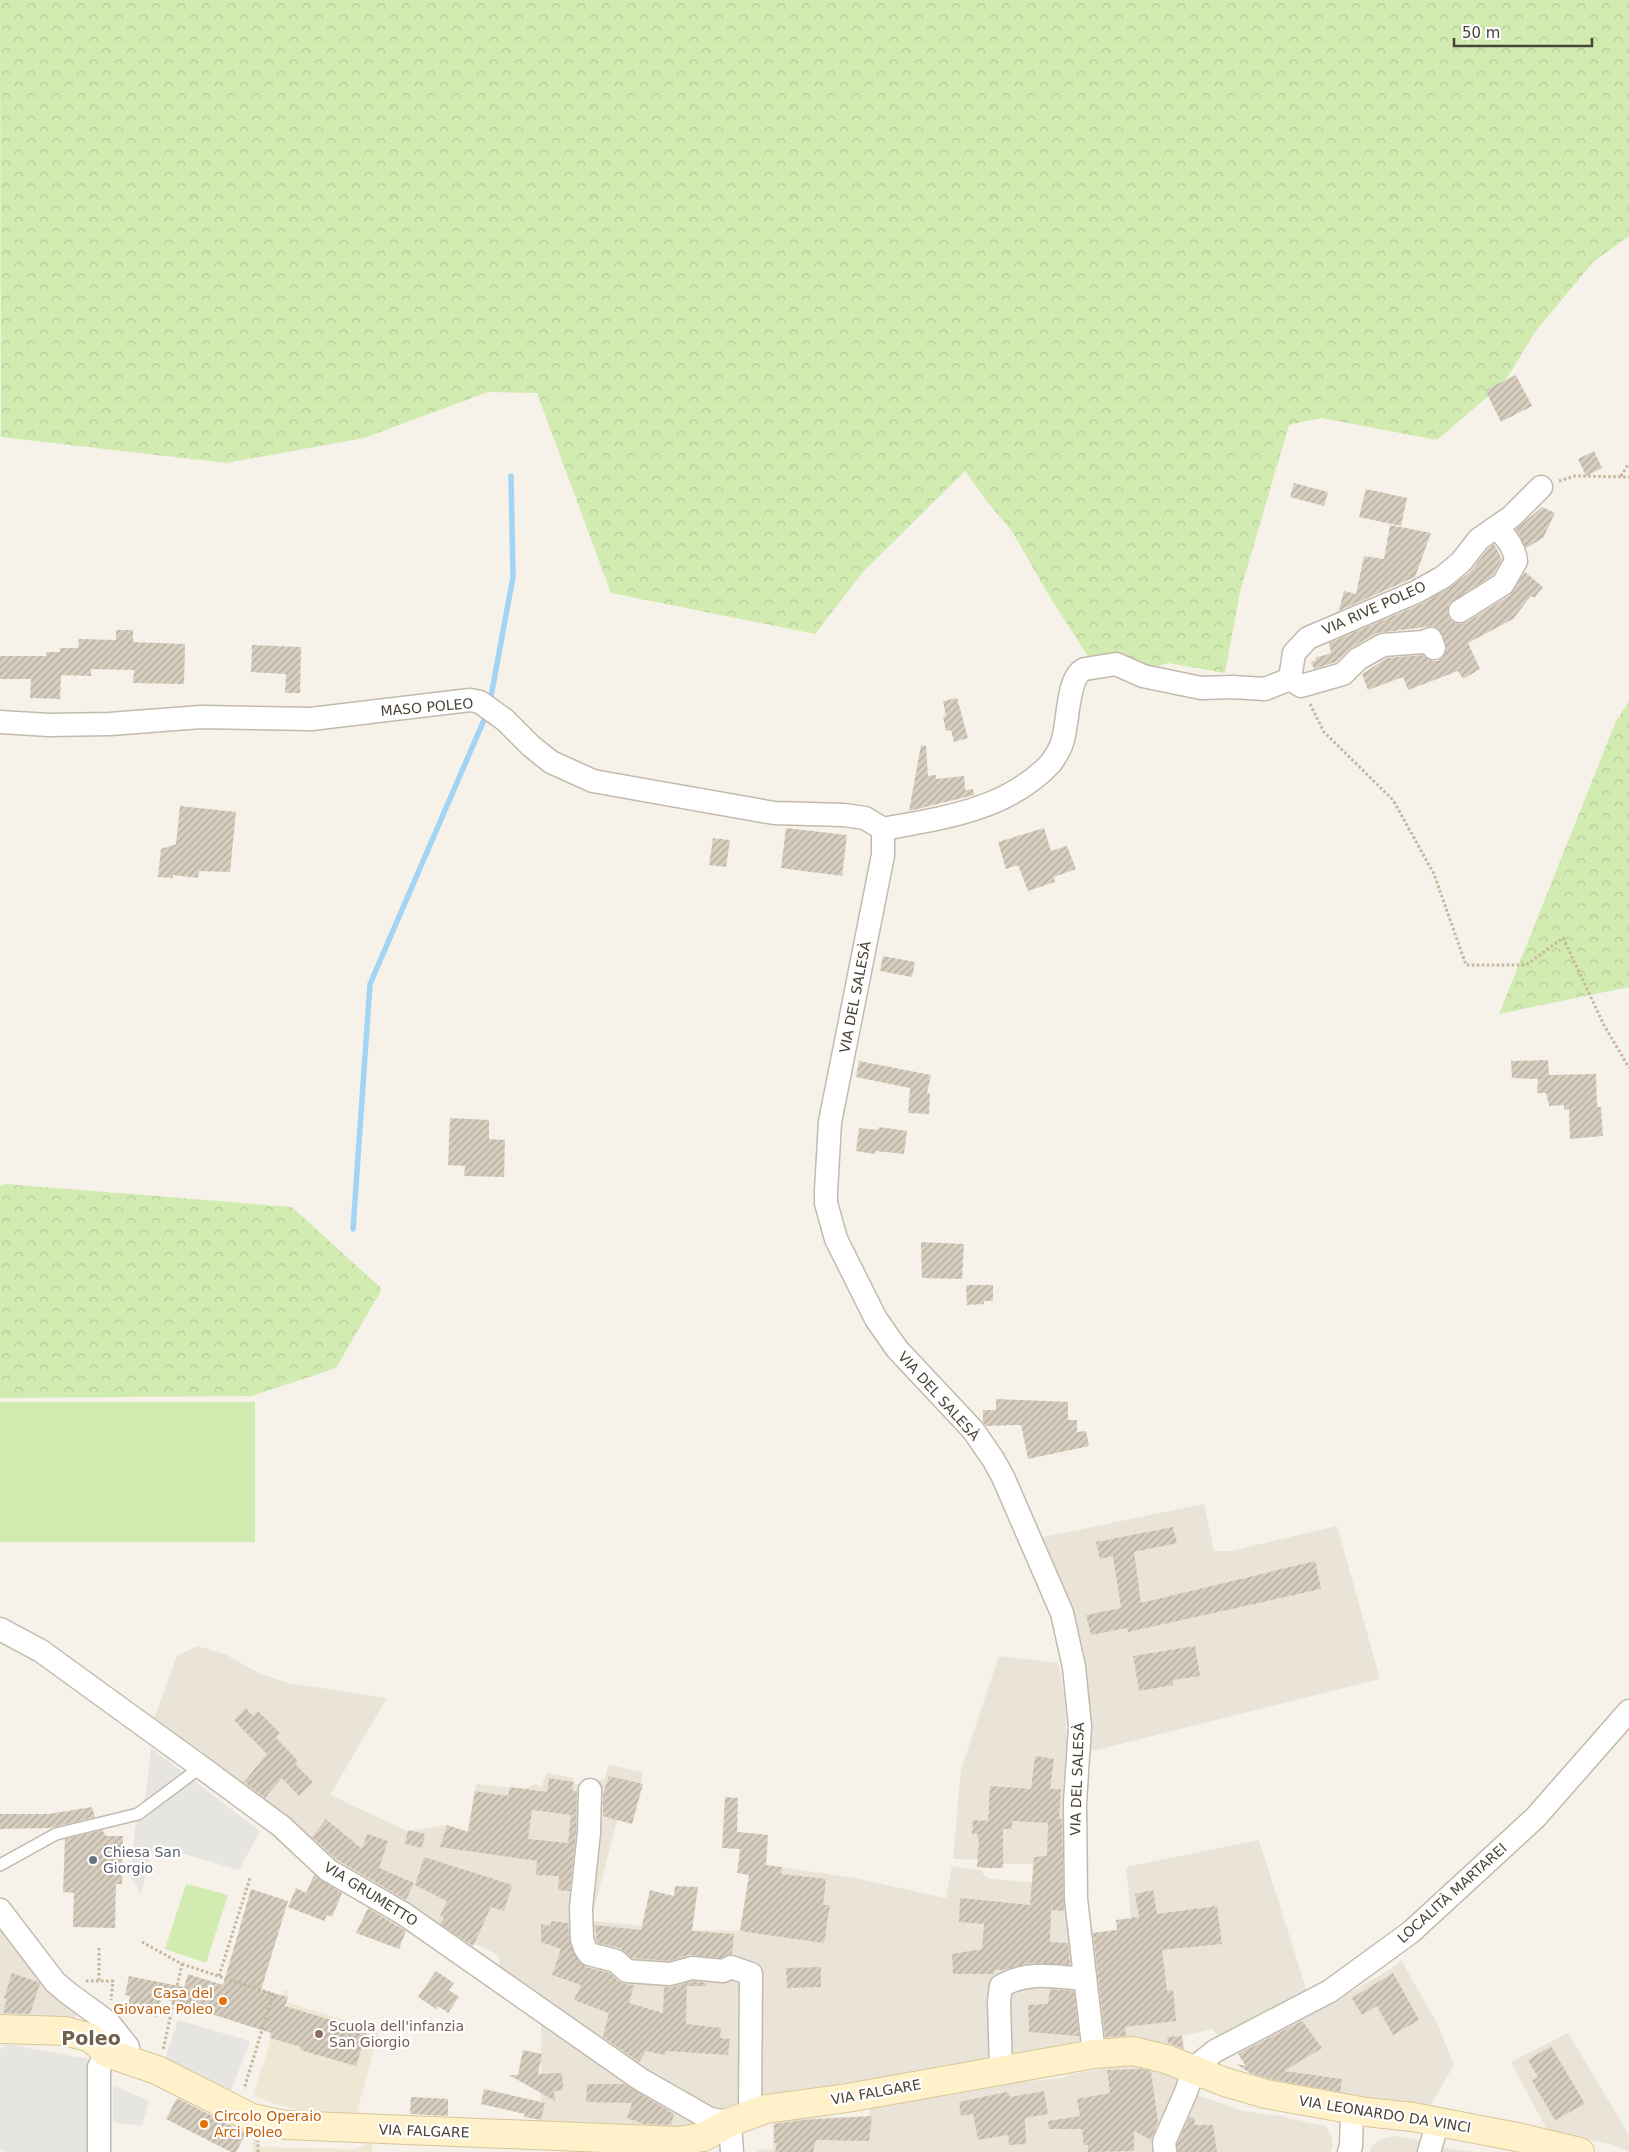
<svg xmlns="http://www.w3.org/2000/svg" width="1629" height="2152" viewBox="0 0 1629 2152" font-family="'DejaVu Sans',sans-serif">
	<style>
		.residential { fill: #eae4d8 }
		.education { fill: #efe7d3 }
		.forest { fill: url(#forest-crowns) }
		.garden { fill: #d2ebb1 }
		.parking { fill: #e7e5e1 }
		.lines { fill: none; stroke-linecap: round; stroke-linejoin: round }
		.stream { stroke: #a4d4f4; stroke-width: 5.5 }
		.building { fill: url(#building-hatch); fill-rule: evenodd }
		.lane-casing { stroke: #c2baac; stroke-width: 14 }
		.street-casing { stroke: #c2baac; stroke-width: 25 }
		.secondary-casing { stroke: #d8c798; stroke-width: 30 }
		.path { stroke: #c4b69c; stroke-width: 3; stroke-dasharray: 2.5 2.5; stroke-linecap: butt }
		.lane { stroke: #fff; stroke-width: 11 }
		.street { stroke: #fff; stroke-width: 22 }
		.secondary { stroke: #fff2cb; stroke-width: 28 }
		.worship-dot { fill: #6b7280; stroke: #fff; stroke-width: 2 }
		.food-dot { fill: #e8710a; stroke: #fff; stroke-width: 2 }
		.education-dot { fill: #8d6e63; stroke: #fff; stroke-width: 2 }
		.labels { text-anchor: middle; stroke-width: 4.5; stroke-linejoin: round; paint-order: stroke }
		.street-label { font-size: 14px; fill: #4a4337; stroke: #fff }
		.worship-label { font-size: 14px; fill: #5b616d; stroke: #fff; text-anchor: start }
		.food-label { font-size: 14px; fill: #c56008; stroke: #fff; text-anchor: end }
		.education-label { font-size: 14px; fill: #785e54; stroke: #fff; text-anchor: start }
		.district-label { font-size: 19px; font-weight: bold; fill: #6e614e; stroke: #fff }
	</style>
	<defs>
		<pattern id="forest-crowns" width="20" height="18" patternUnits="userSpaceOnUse" patternTransform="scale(1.25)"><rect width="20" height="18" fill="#d2ebb1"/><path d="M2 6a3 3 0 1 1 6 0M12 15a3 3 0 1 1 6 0" fill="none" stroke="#b6cb99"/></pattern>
		<pattern id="building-hatch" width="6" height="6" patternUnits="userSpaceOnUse" patternTransform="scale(1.25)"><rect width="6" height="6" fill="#d8cebf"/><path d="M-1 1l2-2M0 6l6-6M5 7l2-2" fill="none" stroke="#b1a99c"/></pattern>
	</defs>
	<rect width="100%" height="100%" fill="#f6f2ea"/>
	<g class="residential">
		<path d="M1204,1504L1214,1551H1231L1337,1526L1380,1679L1089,1752L1038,1538Z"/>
		<path d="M197,1646L225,1654L259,1673L288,1683L387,1698L330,1795L407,1831L447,1825L467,1831L476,1784L523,1789L536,1784L541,1787L547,1773L574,1778L573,1784L589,1785L605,1778L608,1765L643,1772L634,1816L619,1813L591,1921L687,1930L740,1931L751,1863L854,1878L946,1898L952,1866L981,1870L984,1875L990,1879L1030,1882L1041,1883L1042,1874L1071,1877L1079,1983L1076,2001L1084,2054L743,2106L734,2111H706L500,1973L499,1957L492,1952L467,1940L464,1945L348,1874L153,1722L177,1656Z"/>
		<path d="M999,1656L1059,1663L1065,1704L1068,1764L1067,1861L1046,1860L1035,1864H1002V1868H991V1860L953,1859L961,1769Z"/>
		<path d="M1259,1840L1308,1995L1220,2037L1212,2029L1181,2036L1184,2053L1106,2041L1104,2027L1097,2028L1085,1934L1117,1930L1131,1918L1126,1867Z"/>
		<path d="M0,1920L81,2011L71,2022L0,2023Z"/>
		<path d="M1401,1960L1437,2023L1454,2065L1427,2111L1271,2086L1253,2077L1236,2050L1271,2031L1300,2019L1349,1993L1391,1969Z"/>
		<path d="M541,2018L593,2052L597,2063H606V2071L623,2072L691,2118L693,2127L686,2132L541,2130Z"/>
		<path d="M1568,2033L1629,2135V2152L1610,2144L1548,2132L1511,2062Z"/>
		<path d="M1104,2065H1150L1182,2073L1158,2152H756L760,2149L773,2150V2118L869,2117L870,2105L1002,2084L1063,2078L1071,2074L1097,2070Z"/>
		<path d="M1195,2094L1242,2111L1275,2115L1325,2126L1331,2135L1333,2145L1331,2152H1171Z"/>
		<path d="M1395,2136L1417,2140L1434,2146L1473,2152H1369L1371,2147L1381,2139Z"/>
	</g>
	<g class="education">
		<path d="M283,1990L289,1991L286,2002L379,2031L355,2119L317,2115L275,2104L253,2095L270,2043L271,2032Z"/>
		<path d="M253,2128L260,2147L356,2149L373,2140L372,2152H253Z"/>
	</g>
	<g class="forest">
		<path d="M0,0H1629V236L1593,262L1535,332L1504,383L1437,440L1321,418L1289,425L1240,592L1225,673L1168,663L1134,674L1089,658L1048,594L1012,531L989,504L965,471L863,572L815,634L611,593L537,393L488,392L364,438L226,463L1,437Z"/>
		<path d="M1629,702V987L1499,1014L1616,721Z"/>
		<path d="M5,1184L292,1207L382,1289L336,1368L252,1396L0,1398V1186Z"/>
	</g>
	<g class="garden">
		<rect x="0" y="1402" width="255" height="140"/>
		<path d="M186,1884L228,1895L206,1963L165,1949Z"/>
	</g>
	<g class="parking">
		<path d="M151,1748L260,1831L239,1870L153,1845L141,1894L131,1877L135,1828L146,1794Z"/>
		<path d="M178,2020L250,2041L228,2099L162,2067Z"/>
		<path d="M7,2044L88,2059L87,2152H6L0,2148V2050Z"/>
		<path d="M113,2085L149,2101L142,2126L113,2122Z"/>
	</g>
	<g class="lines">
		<g class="stream">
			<path d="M490,702L513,577L511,476"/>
			<path d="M353,1229L370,984L487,713"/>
		</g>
	</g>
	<g class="building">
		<path d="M1516,375L1532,406L1501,422L1485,390Z"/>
		<path d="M1594,451L1602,468L1586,476L1578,459Z"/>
		<path d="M1294,483L1328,492L1324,506L1290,497Z"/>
		<path d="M1366,489L1407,498L1401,526L1359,517Z"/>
		<path d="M1542,507L1555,513L1543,538L1526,548L1516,529Z"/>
		<path d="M1390,525L1431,533L1415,577L1336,612L1339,610L1344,591L1356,594L1364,556L1384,559Z"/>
		<path d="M1494,544L1502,559L1493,575L1449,604L1447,612L1449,618L1453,622L1460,624L1467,622L1510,595L1525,572L1543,587L1534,598L1531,596L1513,619L1468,643L1480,669L1463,679L1458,671L1408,690L1403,677L1368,690L1362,674L1387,658L1423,655L1432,661H1438L1443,657L1447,650L1443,635L1439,629L1433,626L1377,633L1351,648L1336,662L1314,669L1311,662L1316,660L1315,658L1331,653L1329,643L1421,604L1449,588L1470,572L1488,549Z"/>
		<path d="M116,630H133V642L185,644L184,684L133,683L134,670L91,669V676L61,675L60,699L30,698L31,679H0V656H46V652H60V648H78L79,639L116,640Z"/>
		<path d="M252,645L301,647L300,693H285L286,674L251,672Z"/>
		<path d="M957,698L968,738L954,742L951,730L946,731L943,716H946L943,701Z"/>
		<path d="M921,745L926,746L928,776L936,775V779L964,776L965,790L973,789L974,795L909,811Z"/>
		<path d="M180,806L236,812L230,872L199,871L198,878L173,875V878L158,877L161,849L176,844Z"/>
		<path d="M786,828L847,835L842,876L781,868Z"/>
		<path d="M1044,828L1051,851L1067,846L1076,869L1054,877L1055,882L1028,891L1018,865L1006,869L998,842Z"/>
		<path d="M713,838L730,840L726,867L709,865Z"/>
		<path d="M883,956L915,962L912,977L880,971Z"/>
		<path d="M1548,1060L1549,1075L1596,1074L1597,1107H1601L1603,1136L1570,1139L1569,1109L1564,1110V1105L1549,1106L1546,1093H1537L1538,1079L1512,1078L1511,1061Z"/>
		<path d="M859,1061L931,1075L927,1093H930L929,1114L908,1113L910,1088L856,1077Z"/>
		<path d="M450,1118L489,1120V1139L505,1140L504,1177L464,1176L465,1166L448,1165Z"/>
		<path d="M879,1127L907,1131L904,1154L875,1151V1154L856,1151L859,1128L878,1130Z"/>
		<path d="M921,1242L964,1244L962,1279L922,1278Z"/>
		<path d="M966,1285H993V1301H984V1304L967,1305Z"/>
		<path d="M996,1399L1068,1402V1420H1077V1432L1086,1431L1089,1446L1028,1459L1021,1425L986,1426L983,1422V1410H996Z"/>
		<path d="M1173,1527L1177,1543L1134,1552L1141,1603L1315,1561L1321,1589L1128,1632L1127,1628L1091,1635L1086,1615L1121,1608L1113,1556L1100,1559L1096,1542Z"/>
		<path d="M1195,1646L1200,1676L1173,1680V1685L1139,1691L1133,1656Z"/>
		<path d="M246,1708L253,1716L258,1711L280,1733L276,1738L298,1761L295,1764L313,1782L299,1796L282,1778L265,1798L244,1782L267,1754L234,1720Z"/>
		<path d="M1035,1756L1054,1759L1050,1789H1061L1059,1819H1062L1064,1911L1051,1910L1050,1942L1068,1943L1070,1965L1031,1963L1003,1970H994V1974H953L952,1954L982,1949L984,1924L959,1922L960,1898L1030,1905L1034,1857L1047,1856L1048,1823L1012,1821V1829H1003V1868H988L977,1867L979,1838H977L978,1834H972L973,1820L988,1821L990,1786L1031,1789Z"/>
		<path d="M609,1776L643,1784L632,1824L603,1816V1794Z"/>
		<path d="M549,1778L574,1782L572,1791H577L576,1831L570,1891L558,1890L559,1876L536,1875L537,1861L440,1847L447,1825L468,1832L475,1791L508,1796L510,1787L547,1792ZM532,1810L571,1815L568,1843L528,1839Z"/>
		<path d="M725,1797L738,1798L737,1832L768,1835L766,1865L782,1867L781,1874L826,1879L823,1905H830L824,1943L740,1931L749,1875L737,1873L740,1849L722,1848Z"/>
		<path d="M92,1807L95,1817L50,1828L0,1829V1814H49Z"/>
		<path d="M326,1819L362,1849L367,1834L388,1841L379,1868L414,1883L406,1900L336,1859L312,1837Z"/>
		<path d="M102,1830L106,1836H123L122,1884H116L115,1928L73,1927L74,1893L63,1892L65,1839Z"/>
		<path d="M408,1830L425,1834L422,1848L405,1844Z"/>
		<path d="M424,1857L512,1885L504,1911L491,1907L473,1946L440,1924L444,1918L440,1916L447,1901L415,1885Z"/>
		<path d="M314,1875L342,1893L332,1917L327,1915L324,1921L288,1907L296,1888L306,1893Z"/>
		<path d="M675,1886L698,1887L692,1931L734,1934L732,1954L721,1958L689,1955L669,1961L632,1958L620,1948L597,1943L595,1925L641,1930L650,1890L674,1896Z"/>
		<path d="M251,1889L288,1901L261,1990L288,1997L285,2006L367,2031L356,2066L300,2050L301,2047L270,2038L271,2033L161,1998L158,2017L127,2011L130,1996L125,1995L129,1976L184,1987L188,1974L223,1985Z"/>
		<path d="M1153,1890L1157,1914L1217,1906L1222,1944L1162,1950L1167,1991L1173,1990L1176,2021L1125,2027L1126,2036L1105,2037L1093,1933L1117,1930L1116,1920L1139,1917L1135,1894Z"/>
		<path d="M368,1908L406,1931L399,1949L356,1933Z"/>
		<path d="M552,1921L568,1923L570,1943L579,1962L586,1967L610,1973L618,1981L625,1984L634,1985L629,2003L663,2013L664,1987H673L693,1981L706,1983V1986H687L686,2024L721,2028L720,2038L730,2039L728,2055L666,2051L665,2055L646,2051L639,2062L603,2037L609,2013L574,2000L581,1985L552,1975L561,1949L541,1942V1924L550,1926Z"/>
		<path d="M821,1967V1987L787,1988L786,1968Z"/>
		<path d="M436,1971L454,1983L449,1990L459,1997L448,2013L438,2006L436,2009L418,1997Z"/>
		<path d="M12,1973L40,1983L30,2014L3,2013L7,1999L4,1998Z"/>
		<path d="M1393,1973L1419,2020L1393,2035L1377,2006L1362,2015L1352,1998Z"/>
		<path d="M1050,1989L1074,1991L1079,2036L1029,2032L1028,2005L1048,2004Z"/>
		<path d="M1302,2021L1322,2048L1284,2071L1342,2079L1340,2092L1270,2079L1250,2073L1236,2064L1246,2066L1238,2054Z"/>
		<path d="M1182,2036L1184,2049L1168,2043L1167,2037Z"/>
		<path d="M1551,2046L1585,2104L1555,2120L1532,2081L1538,2077L1528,2060Z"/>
		<path d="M523,2050L542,2054L538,2074L562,2073L563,2090L554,2091L555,2101L509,2075H518Z"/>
		<path d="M1142,2069L1151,2071L1158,2122L1151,2140L1134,2131V2151L1088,2152V2145H1084L1082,2129H1049L1048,2121L1080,2116L1077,2099L1110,2093L1107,2070Z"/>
		<path d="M587,2084H624L674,2114L671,2125L644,2124L627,2118L632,2103L586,2102Z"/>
		<path d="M484,2089L545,2103L541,2120L524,2117L525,2114L481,2104Z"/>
		<path d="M1044,2091L1048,2114L1025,2118L1026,2144L1009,2145L1008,2135L978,2140L973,2114L961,2116L959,2102L1007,2092L1010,2097Z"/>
		<path d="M411,2097L448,2099V2116L410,2114Z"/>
		<path d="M177,2098L246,2133L236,2152H231L166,2119Z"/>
		<path d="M872,2116L869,2141L816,2140L813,2152H775L777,2143H774V2124L803,2120Z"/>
		<path d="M1194,2117L1195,2125H1213L1217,2152H1178L1177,2144L1189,2118Z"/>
	</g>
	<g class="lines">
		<defs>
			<path id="lane" d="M0,1865L56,1834L138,1814L201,1767"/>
			<g id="street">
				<path d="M1460,611L1503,584L1516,561C1515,549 1506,536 1497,528"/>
				<path d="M1290,679L1294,653L1308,638L1416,592L1443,577L1461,562L1479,539L1511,517L1541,487"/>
				<path d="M0,722L49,725L110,724L201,717L311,719L470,700L480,702L505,720L531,746L551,762L593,781L774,813L844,815L865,818L883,829"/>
				<path d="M883,829V855L830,1122L826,1191V1203L836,1239L876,1319L897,1349L973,1430L993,1459L1003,1477L1062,1613L1074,1667L1080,1726L1075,1803L1076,1899L1094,2054"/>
				<path d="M883,829C943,818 1007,810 1051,763C1055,757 1060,750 1062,743C1069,725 1066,676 1085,669L1116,664L1143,676L1201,688L1232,687L1265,689L1290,679L1301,686L1343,674L1358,659L1383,645L1423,642L1431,639L1434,648"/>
				<path d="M0,1629L41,1651L201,1767L281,1826L328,1870L404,1914L640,2079L710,2119L730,2122L732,2152"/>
				<path d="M590,1790L589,1832L581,1908L582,1939L585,1948L589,1954L616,1961L627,1971L670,1974L692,1968L723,1971L731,1967L751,1974L750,2114"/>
				<path d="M0,1910L55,1982L68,1993L109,2023L128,2047L107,2053L99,2067V2152"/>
				<path d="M1001,2070L999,2001L1001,1986C1029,1970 1055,1977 1085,1979"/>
				<path d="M1165,2152L1164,2142L1186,2092L1194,2068L1215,2051L1330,1991L1411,1932L1535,1818L1629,1711"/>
				<path d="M1349,2152L1351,2146L1352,2110"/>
				<path d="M1429,2152L1438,2122"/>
			</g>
			<path id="secondary" d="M0,2029L65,2031L91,2038L107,2053L157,2070L252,2118L286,2125L678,2141L703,2137L730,2122L766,2109L847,2098L1094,2054L1133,2051L1166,2059L1225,2082L1266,2094L1366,2112L1413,2117L1522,2138L1580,2152"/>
		</defs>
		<use href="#lane" class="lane-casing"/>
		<use href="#street" class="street-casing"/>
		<use href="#secondary" class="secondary-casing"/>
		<g class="path">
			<path d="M1621,476L1629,463"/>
			<path d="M1559,481L1575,476L1629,477"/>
			<path d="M1310,704L1324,732L1393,800L1434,874L1466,965H1526L1563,938L1604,1025L1629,1068"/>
			<path d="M142,1942L182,1964L163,2050"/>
			<path d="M99,1948V1981"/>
			<path d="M182,1964L273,1994L244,2089"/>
			<path d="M219,1976L250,1878"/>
			<path d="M86,1981H113L111,2000"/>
			<path d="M258,2152V2141"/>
		</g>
		<use href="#lane" class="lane"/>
		<use href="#street" class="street"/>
		<use href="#secondary" class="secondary"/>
	</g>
	<circle class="worship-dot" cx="93" cy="1860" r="5"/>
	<g class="food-dot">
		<circle cx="223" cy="2001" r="5"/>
		<circle cx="204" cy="2124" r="5"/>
	</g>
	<circle class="education-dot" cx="319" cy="2034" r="5"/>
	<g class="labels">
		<g class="street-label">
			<text transform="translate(1374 608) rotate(-24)" y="5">VIA RIVE POLEO</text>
			<text transform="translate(427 707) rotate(-5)" y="5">MASO POLEO</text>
			<text transform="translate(855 997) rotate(-79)" y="5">VIA DEL SALESÀ</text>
			<text transform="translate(939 1396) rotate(48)" y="5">VIA DEL SALESÀ</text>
			<text transform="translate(1077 1779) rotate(-88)" y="5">VIA DEL SALESÀ</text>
			<text transform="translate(1452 1893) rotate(-42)" y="5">LOCALITÀ MARTAREI</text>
			<text transform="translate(371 1894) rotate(32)" y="5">VIA GRUMETTO</text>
			<text transform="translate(876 2092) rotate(-10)" y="5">VIA FALGARE</text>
			<text transform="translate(1385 2114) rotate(9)" y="5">VIA LEONARDO DA VINCI</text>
			<text transform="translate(424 2131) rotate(2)" y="5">VIA FALGARE</text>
		</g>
		<g class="worship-label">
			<text x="103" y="1857">Chiesa San<tspan x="103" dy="16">Giorgio</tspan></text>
		</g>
		<g class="food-label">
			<text x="213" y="1998">Casa del<tspan x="213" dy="16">Giovane Poleo</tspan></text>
			<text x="214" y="2121" text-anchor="start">Circolo Operaio<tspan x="214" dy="16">Arci Poleo</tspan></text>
		</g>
		<g class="education-label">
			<text x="329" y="2031">Scuola dell'infanzia<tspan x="329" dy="16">San Giorgio</tspan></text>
		</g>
		<g class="district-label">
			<text x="91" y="2045">Poleo</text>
		</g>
	</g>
	<path d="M1454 38v8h138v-8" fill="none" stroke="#4a4337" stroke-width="2.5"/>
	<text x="1462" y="38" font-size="15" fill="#4a4337" stroke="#ffffff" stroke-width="4" paint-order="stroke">50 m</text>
</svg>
